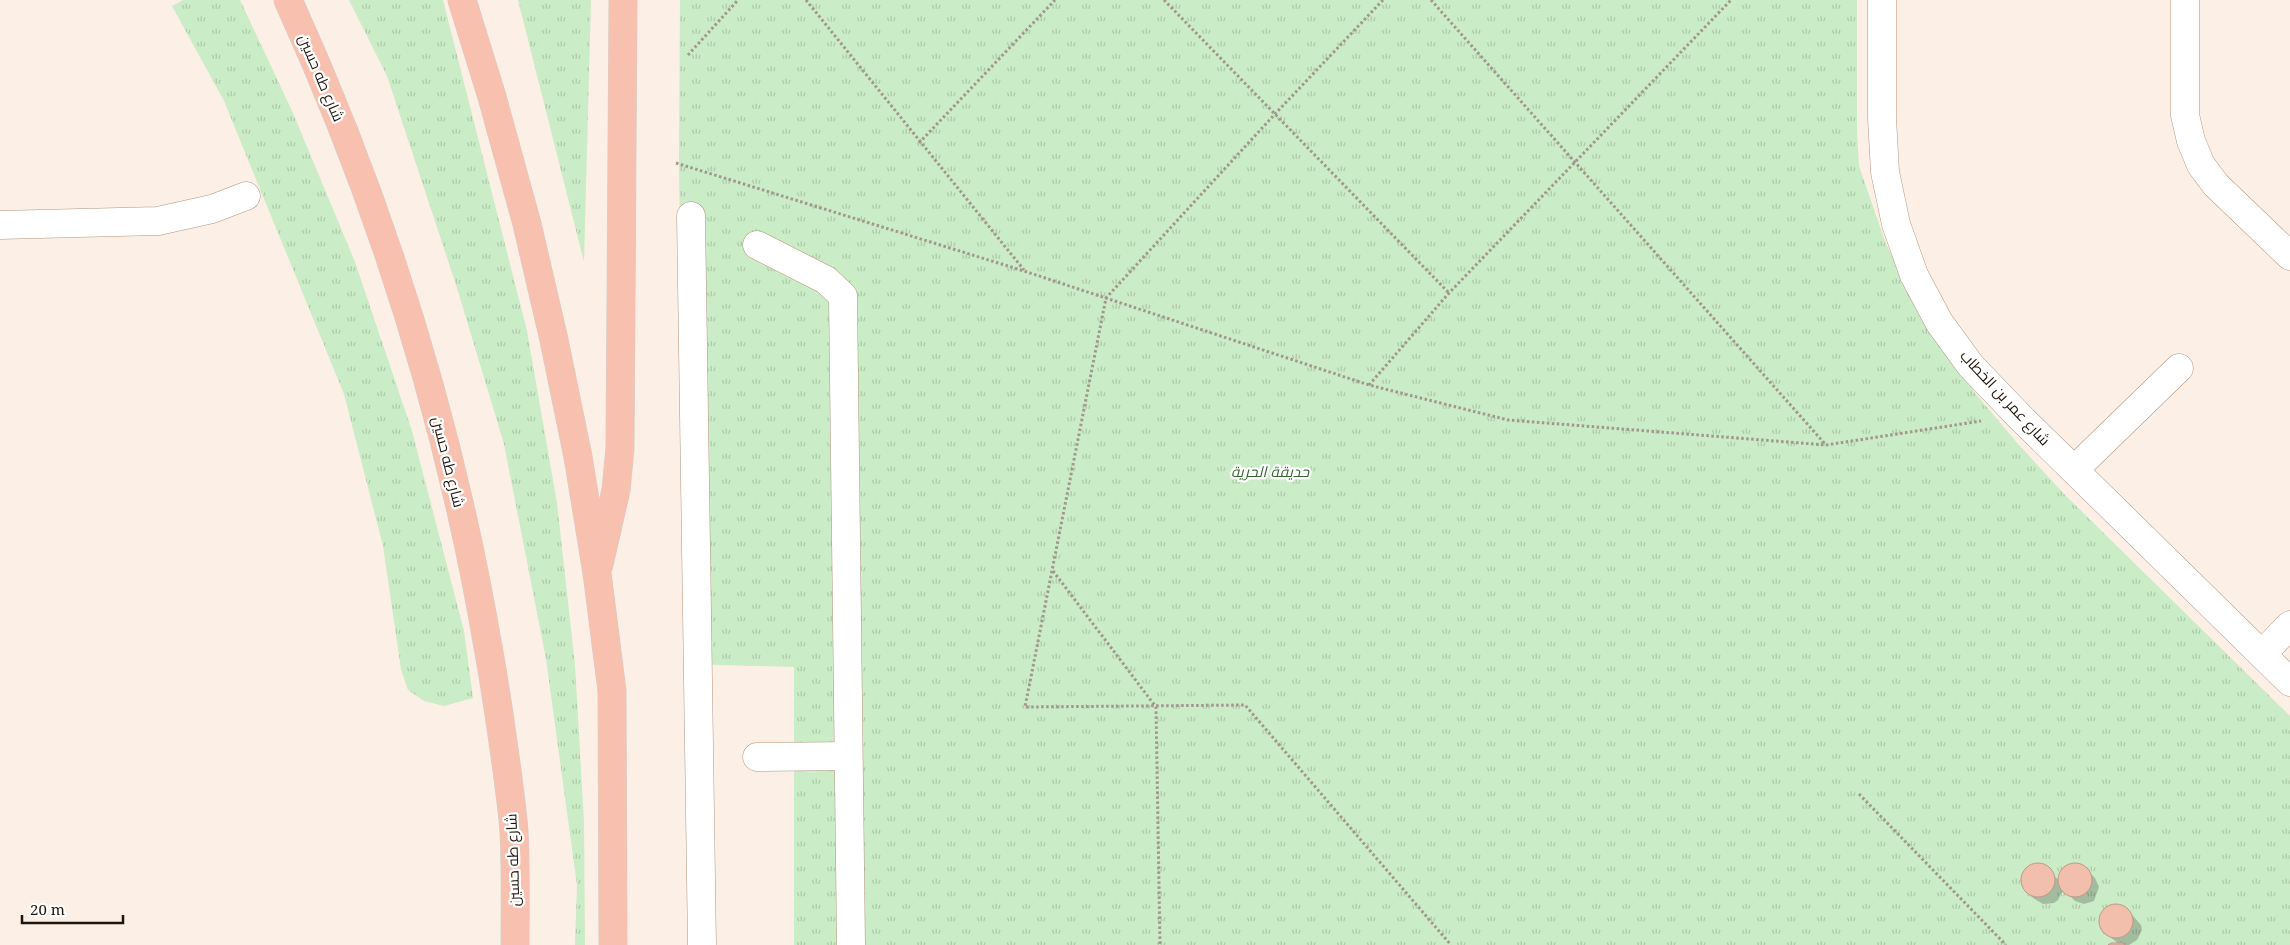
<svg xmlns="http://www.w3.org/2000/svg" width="2290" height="945" viewBox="0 0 2290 945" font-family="'Noto Serif',Cairo,serif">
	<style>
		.grass { fill: url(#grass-tufts) }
		.shadow { fill: #0003 }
		.building { fill: #f2bfac; stroke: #bc988b }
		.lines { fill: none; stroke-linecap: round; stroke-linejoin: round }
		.minor-casing { stroke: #b3967f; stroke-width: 29 }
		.major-casing { stroke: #d2d0ce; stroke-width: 29 }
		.path { stroke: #a2968d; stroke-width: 3; stroke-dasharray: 2.5 2.5; stroke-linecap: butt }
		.minor { stroke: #fff; stroke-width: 28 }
		.major { stroke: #f8c1af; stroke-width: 28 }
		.labels { text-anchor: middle; stroke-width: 4.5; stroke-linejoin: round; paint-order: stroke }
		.street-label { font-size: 15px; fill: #20150c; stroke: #fff }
		.park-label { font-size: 15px; font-style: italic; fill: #356430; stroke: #fff }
	</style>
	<defs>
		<pattern id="grass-tufts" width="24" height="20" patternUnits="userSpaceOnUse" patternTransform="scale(1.25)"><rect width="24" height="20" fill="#caecc6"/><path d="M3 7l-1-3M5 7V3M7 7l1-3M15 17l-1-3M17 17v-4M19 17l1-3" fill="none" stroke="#adcaa9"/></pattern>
	</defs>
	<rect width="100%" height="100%" fill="#fcefe6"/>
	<g class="grass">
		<path d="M183,0H240L293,113L355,262L412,431L464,631L473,698L444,706L424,701L408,690L401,669L383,546L344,394L224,101L172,6Z"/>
		<path d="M349,0H443L527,331L557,503L575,665L584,822L585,945H575L577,885L546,659L504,444L457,288L387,76Z"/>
		<path d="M518,0H591L584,262Z"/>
		<path d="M680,0H1857V133L1859,166L1886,244L1912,296L1975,393L2018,444L2066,496L2290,716V945H794V667L685,664L679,161Z"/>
	</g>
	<g class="shadow">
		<path d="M2040,864L2061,882L2064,870L2073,865L2087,870L2095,878L2099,887L2094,901L2084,904L2075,901L2063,889L2058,900L2054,903L2043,904L2033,898L2022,886L2023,875L2030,866Z"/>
		<path d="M2115,905L2125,907L2141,925L2142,930L2137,940L2129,945H2111L2119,944L2104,932L2100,922L2105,909Z"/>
	</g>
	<g class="building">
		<circle cx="2038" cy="880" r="17"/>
		<circle cx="2075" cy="880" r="17"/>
		<circle cx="2116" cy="921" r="17"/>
		<path d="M2111,943H2122L2126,945H2108Z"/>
	</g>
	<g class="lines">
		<defs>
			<g id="minor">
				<path d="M1882,0V118L1885,172L1896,224L1914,275L1939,322L1971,366L2019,416L2290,682"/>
				<path d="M2185,0V115L2191,141L2201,165L2216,185L2290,256"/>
				<path d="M691,216L702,945"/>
				<path d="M0,225L158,221L212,209L246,196"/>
				<path d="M757,245L826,280L843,296L851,945"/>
				<path d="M2074,470L2179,368"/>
				<path d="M2262,654L2290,625"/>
				<path d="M757,757L848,756"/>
			</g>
			<g id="major">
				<path d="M288,0C382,206 450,424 488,647C496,690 502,734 508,778C510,796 513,814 514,832C516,869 515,907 515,945"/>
				<path d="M462,0L492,97L527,224L554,340L578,457L597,573L612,691L613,945"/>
				<path d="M599,564L616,490L620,448L623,0"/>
			</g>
		</defs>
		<use href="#minor" class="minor-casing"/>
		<use href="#major" class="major-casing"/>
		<g class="path">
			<path d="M806,0L1024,270"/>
			<path d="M1164,0L1449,293"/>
			<path d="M1383,0L1275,114L1106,298L1025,707L1245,705L1451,945"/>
			<path d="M1431,0L1826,445"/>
			<path d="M688,55L738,0"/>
			<path d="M919,143L1055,0"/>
			<path d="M676,163L1024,271L1369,385L1508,420L1826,445L1981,421"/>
			<path d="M1369,385L1449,293L1731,0"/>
			<path d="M1053,571L1156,707L1160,945"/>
			<path d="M1859,794L2006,945"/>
		</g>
		<use href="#minor" class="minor"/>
		<use href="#major" class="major"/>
	</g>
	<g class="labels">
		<g class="street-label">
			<text transform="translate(321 78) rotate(67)" y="5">شارع طه حسين</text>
			<text transform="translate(2005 398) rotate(47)" y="5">شارع عمر بن الخطاب</text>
			<text transform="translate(448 462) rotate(76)" y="5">شارع طه حسين</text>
			<text transform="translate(513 860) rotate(-92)" y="5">شارع طه حسين</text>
		</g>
		<g class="park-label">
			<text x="1270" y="477">حديقة الحرية</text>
		</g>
	</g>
	<path d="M22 915v8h101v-8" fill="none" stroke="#20150c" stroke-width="2.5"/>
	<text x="30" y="915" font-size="15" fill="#20150c" stroke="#ffffff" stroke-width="4" paint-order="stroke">20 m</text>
</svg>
